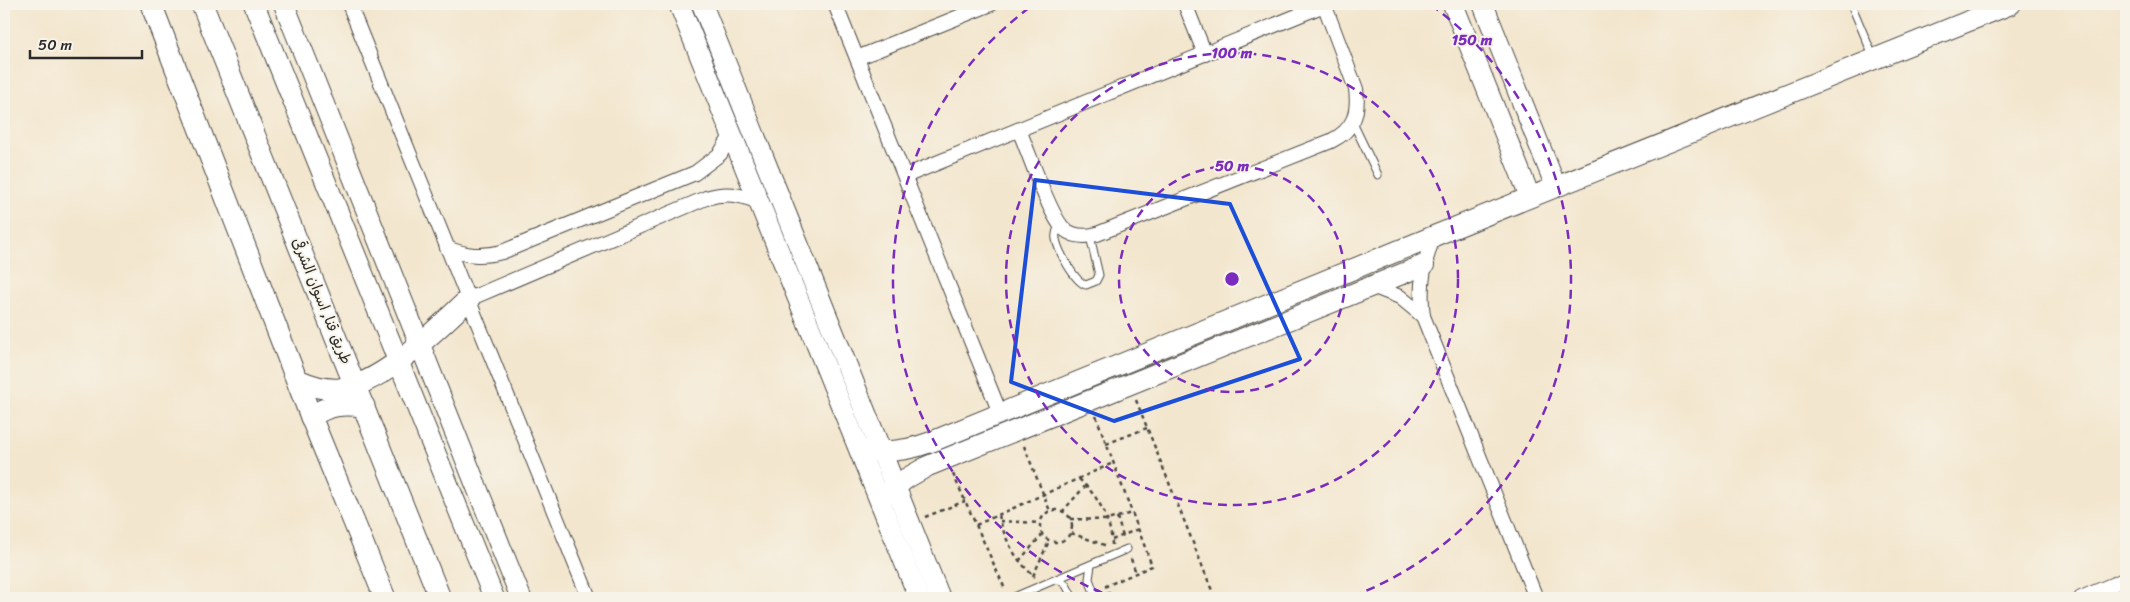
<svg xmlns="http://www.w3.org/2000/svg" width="2130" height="602" viewBox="0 0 2130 602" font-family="Sriracha,'Playpen Sans Arabic',sans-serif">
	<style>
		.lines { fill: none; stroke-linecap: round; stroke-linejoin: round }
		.lane-casing { stroke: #494743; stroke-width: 9 }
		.street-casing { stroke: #494743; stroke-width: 16 }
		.secondary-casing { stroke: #494743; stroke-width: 22 }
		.primary-casing { stroke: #494743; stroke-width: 23 }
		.path { stroke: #494743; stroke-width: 2.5; stroke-dasharray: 4 4; stroke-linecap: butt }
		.lane { stroke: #fff; stroke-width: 7 }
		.street { stroke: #fff; stroke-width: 14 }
		.secondary { stroke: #fff; stroke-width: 20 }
		.primary { stroke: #fff; stroke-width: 21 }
		.marked { fill: none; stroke: #1d4ed8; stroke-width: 4; stroke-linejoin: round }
		.ring { fill: none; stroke: #7b2cbf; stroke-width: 2.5; stroke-dasharray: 9 6 }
		.labels { text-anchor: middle; stroke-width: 4; stroke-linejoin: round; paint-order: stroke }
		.street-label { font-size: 15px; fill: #2b2b2b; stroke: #f7f3e8 }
		.centre { fill: #7b2cbf; stroke: #f7f3e8; stroke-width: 2.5 }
		.ring-label { font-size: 15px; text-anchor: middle; font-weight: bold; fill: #7b2cbf; stroke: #f7f3e8; stroke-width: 4; stroke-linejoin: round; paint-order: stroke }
	</style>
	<rect width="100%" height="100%" fill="#f7f3e8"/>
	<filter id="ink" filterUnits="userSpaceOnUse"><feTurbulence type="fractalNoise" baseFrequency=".02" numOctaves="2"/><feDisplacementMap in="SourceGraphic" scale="10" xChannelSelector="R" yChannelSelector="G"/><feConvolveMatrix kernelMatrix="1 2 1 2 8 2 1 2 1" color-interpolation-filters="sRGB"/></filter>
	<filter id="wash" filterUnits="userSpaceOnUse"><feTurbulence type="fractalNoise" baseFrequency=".0096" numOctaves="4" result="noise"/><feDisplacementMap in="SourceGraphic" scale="20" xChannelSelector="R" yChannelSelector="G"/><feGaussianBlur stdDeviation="1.12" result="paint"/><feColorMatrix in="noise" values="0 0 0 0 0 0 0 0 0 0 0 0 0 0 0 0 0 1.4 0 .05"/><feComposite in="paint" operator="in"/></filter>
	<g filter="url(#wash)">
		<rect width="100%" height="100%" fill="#f3e6ce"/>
	</g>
	<g filter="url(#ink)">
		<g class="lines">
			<defs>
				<g id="lane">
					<path d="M1851,4L1873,56"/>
					<path d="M1353,123L1378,175"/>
					<path d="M1060,224C1057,229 1055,234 1056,239C1058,251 1075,282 1086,285L1096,281L1099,275L1090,236"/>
					<path d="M1091,565L1089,579L1096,598"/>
					<path d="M1058,579L1066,585L1073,598"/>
					<path d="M1012,598L1127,549"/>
				</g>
				<g id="street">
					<path d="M349,4L589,598"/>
					<path d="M835,4L1000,413"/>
					<path d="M1185,4L1205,54"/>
					<path d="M857,58L991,4"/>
					<path d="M1019,130C1028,150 1050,217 1064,229C1074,237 1086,237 1097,234L1331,141C1354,130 1359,113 1356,89L1324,4"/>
					<path d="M905,176L1324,5"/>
					<path d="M1434,236C1423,262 1419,287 1423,316L1536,598"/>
					<path d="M447,248C466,256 482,257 502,252L695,173L720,154L731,136"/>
					<path d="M1372,286L1400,297L1423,316"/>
					<path d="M469,299L706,198C725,192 740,194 758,202"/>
					<path d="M2081,598L2126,579"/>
				</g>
				<g id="secondary">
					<path d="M254,4L494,598"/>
					<path d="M284,4L521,598"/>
					<path d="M679,4L919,598"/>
					<path d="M702,4L940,598"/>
					<path d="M1453,4L1530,197"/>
					<path d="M1483,4L1556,187"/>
					<path d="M860,449C885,454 907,451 931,442L1434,236L2011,4"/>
					<path d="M886,494L907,478L928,466L1424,265"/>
				</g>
				<g id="primary">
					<path d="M151,4L311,417L385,598"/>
					<path d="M202,4L440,598"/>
					<path d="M298,380C311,386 324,390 339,389C383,385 437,328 469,299"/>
					<path d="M311,417C328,404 343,404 364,406"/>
				</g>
			</defs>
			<use href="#lane" class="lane-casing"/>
			<use href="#street" class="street-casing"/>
			<use href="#secondary" class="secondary-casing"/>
			<use href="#primary" class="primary-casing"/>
			<g class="path">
				<path d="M1136,400L1215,598"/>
				<path d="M1096,416L1152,566L1106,586L1111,598"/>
				<path d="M1106,444L1147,428"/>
				<path d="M1024,446L1050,511"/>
				<path d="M953,474L1005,589"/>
				<path d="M1079,479C1098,496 1111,519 1112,545"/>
				<circle cx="1056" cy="526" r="16"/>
				<path d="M1062,512L1086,485"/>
				<path d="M999,515C1004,539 1016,561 1035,577"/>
				<path d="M925,517L965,501"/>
				<path d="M1117,517L1124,540"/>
				<path d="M1070,519L1107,520L1132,513"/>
				<path d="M1000,521L1040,523"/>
				<path d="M976,525L1113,463"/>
				<path d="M1071,533L1107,546"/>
				<path d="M1112,540L1138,529"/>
				<path d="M1131,559L1136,573"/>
				<path d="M1019,561L1042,535"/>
				<path d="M1033,576L1049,541"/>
			</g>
			<use href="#lane" class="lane"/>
			<use href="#street" class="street"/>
			<use href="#secondary" class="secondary"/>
			<use href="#primary" class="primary"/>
		</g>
	</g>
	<path class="marked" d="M1035,180L1230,204L1300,359L1114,421L1011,382Z"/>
	<g class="ring">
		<circle cx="1232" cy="279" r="113"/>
		<circle cx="1232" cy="279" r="226"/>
		<path d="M1116 598A339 339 0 0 1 1033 5M1431 5A339 339 0 0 1 1348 598"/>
	</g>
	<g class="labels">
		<g class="street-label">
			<text transform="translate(322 301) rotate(68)" y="5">طريق قنا, اسوان الشرقى</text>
		</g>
	</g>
	<circle cx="1232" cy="279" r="8" class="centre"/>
	<g class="ring-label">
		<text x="1472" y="45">150 m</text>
		<text x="1232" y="58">100 m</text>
		<text x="1232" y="171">50 m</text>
	</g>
	<rect width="2130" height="602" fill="none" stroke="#f7f3e8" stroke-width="20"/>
	<path d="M30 50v8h112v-8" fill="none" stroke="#2b2b2b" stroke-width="2.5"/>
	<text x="38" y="50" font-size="15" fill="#2b2b2b" stroke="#f7f3e8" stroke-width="4" paint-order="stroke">50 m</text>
</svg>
